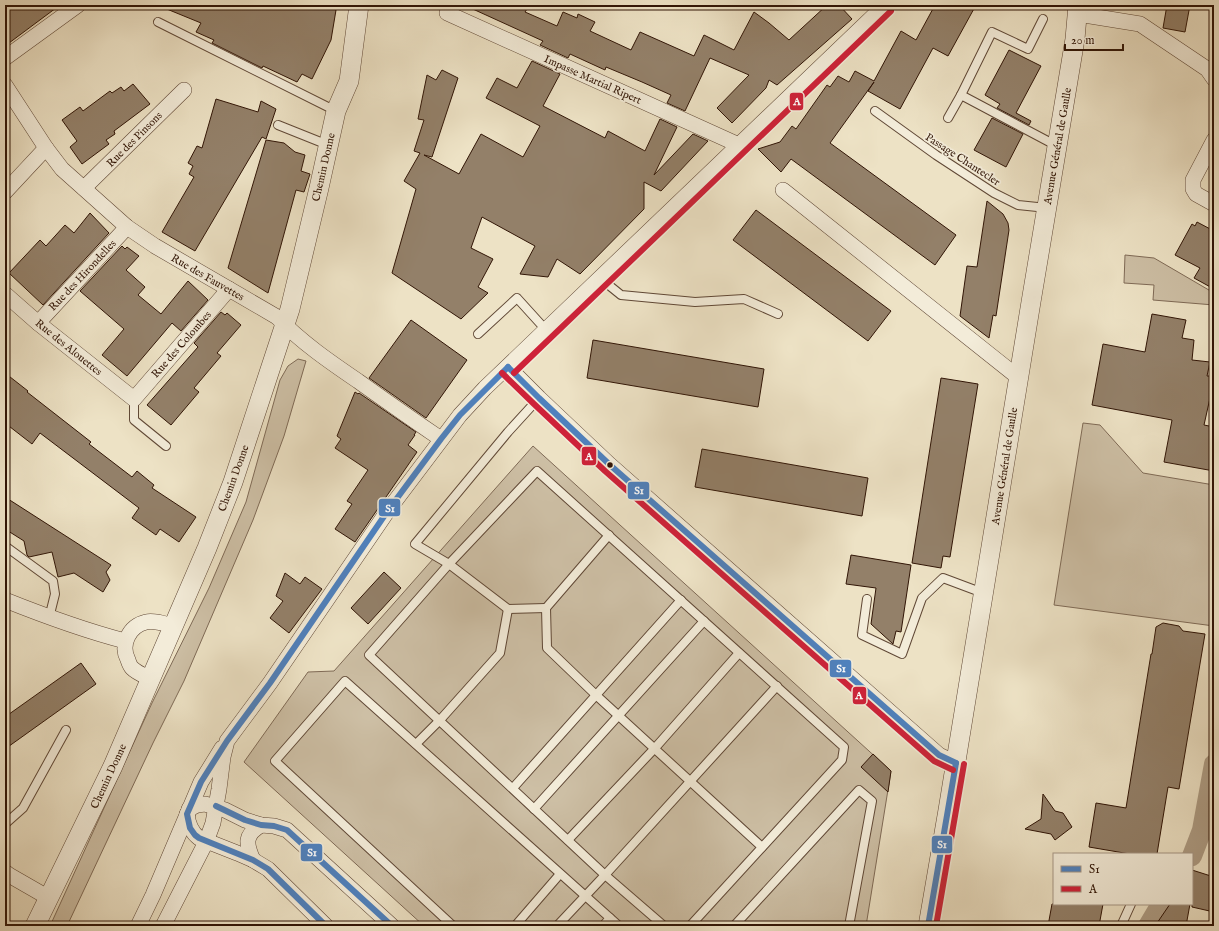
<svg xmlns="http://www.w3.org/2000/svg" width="1219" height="931" viewBox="0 0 1219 931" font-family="'IM FELL English',serif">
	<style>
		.green { fill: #cdbfa5; stroke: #7f6a56 }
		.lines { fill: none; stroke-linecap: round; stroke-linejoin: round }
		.canal { stroke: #ad9c84; stroke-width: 20 }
		.building { fill: #938069; stroke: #311506 }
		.service-casing { stroke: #604836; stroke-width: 10 }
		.minor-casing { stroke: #604836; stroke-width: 16 }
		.tertiary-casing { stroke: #604836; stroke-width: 20 }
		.service { stroke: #f3ecd9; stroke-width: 8 }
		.minor { stroke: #f3ecd9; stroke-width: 15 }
		.tertiary { stroke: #f3ecd9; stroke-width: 19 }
		.bus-1-casing { stroke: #f3ecd9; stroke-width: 9 }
		.bus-2-casing { stroke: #f3ecd9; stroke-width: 9 }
		.bus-1 { stroke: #4f81bd; stroke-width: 6 }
		.bus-2 { stroke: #ce2239; stroke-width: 6 }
		.bus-dot { fill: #311506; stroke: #f3ecd9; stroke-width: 1.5 }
		.labels { text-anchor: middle; stroke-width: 3.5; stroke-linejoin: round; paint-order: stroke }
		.street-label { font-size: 11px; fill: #311506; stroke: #f3ecd9 }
		.line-badge { stroke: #f3ecd9; stroke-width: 1.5 }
		.badge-label { font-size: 11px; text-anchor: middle; font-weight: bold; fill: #fff }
	</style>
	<rect width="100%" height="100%" fill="#ede2c5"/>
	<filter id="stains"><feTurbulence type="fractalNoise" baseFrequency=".005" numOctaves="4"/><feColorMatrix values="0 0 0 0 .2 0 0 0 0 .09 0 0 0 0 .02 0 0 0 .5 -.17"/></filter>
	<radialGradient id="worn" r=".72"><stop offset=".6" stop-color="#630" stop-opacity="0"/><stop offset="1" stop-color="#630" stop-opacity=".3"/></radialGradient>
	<g class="green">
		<path d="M1125,255L1154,258L1214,293V305L1153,300L1154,285L1124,283Z"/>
		<path d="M298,359L306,361L284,436L253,520L184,681L153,743L67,926H50L152,703L209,588L246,502L280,380L288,366Z"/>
		<path d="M1083,423L1100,425L1143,473L1214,485V626L1054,605Z"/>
		<path d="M533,446L891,771L866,926H424L244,762L308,672L334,671Z"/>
	</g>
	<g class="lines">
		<g class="canal">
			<path d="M1192,856L1202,830L1214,764"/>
			<path d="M1148,926L1161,904"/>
		</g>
	</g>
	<g class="building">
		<path d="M5,5H60L5,46Z"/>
		<path d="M157,5H326L336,10L331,40L312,79L302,74L297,82L263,66L262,68L212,43L214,40L196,32L201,23Z"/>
		<path d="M464,5H518L527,9L525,12L557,26L563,12L577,18L578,14L595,22L590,31L631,50L640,32L694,56L704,35L734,50L754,12L769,23L789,40L827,5H839L852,19L777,85L769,80L766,88L732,123L717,108L749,75L710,58L685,111L667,103L671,95L642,82L606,67L605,70L570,54L568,58L540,45L543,41Z"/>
		<path d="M935,5H976L948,56L933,48L900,109L868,91L874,82L830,143L956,235L935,265L791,159L781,172L758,149L780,142L792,126L796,129L827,85L830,87L838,76L849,82L855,71L874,81L901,31L916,40Z"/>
		<path d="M1167,5H1190L1185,32L1163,28Z"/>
		<path d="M1009,50L1041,66L1016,113L1031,121L1029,125L997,108L1000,104L985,95Z"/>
		<path d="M532,61L560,74L543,106L605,138L608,131L645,151L660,119L677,127L654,175L693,134L708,141L661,191L644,182V209L580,274L557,259L548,277L520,274L535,246L482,217L471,248L493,259L478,287L488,293L461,319L392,273L416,189L404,181L420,153L414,151L424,120L418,119L427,75L436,80L442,70L458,78L432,157L424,155L459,174L481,134L523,157L540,126L486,98L497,78L517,88Z"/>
		<path d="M133,84L150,104L114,131L115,134L106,140L109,144L82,164L70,147L77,141L62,120L80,107L83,111L110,91L112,93L121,87L124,91Z"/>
		<path d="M216,99L258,112L261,101L276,109L266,139L262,137L195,251L162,232L194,177L189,174L193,166L188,163L197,146L202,148Z"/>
		<path d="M992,118L1023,134L1006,167L974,150Z"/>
		<path d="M266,140L284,143L295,152L305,155L301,171L310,174L304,192L296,190L268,293L228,268Z"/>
		<path d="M987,201L1003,214L1008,223L1009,230L996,316L993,315L989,338L960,316L967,266L977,267Z"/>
		<path d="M756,210L891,311L868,341L733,240Z"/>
		<path d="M90,213L109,233L43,305L9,273L40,240L46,246L65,225L74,233Z"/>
		<path d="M1197,222L1214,231V289L1194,278L1200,268L1175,255L1192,224L1195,226Z"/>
		<path d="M122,246L125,249L127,247L139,256L126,270L145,287L138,295L161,314L188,281L208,300L181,331L172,323L127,376L102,355L124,329L80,291Z"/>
		<path d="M221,312L225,315L227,313L241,325L217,353L221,356L194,388L199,392L171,425L147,405L198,347L194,343Z"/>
		<path d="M1152,314L1186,320L1182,338L1194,340L1192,360L1210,362L1207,376H1214V380L1204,425L1214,427V471L1164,462L1172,420L1092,405L1103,344L1145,352Z"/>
		<path d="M411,320L467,360L426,418L369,378Z"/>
		<path d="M593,340L764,369L758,407L587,378Z"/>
		<path d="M5,373L28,391L27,392L91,442L89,444L132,477L137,471L154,485L152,488L196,517L179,542L160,529L156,535L132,518L139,508L40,433L32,444L5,423Z"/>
		<path d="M941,378L978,384L950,557L943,556L941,568L912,563Z"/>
		<path d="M355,392L358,394L359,393L416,432L414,435H415L408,445L417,452L355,542L335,529L352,504L347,501L368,470L335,448L341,439L337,436Z"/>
		<path d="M702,449L868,478L862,516L695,487Z"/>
		<path d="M5,497L111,565L106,572L110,580L103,592L74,573L58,577L52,552L29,557L27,555L24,541L5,529Z"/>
		<path d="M851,555L911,565L901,632L896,631L893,644L871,624L876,588L846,584Z"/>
		<path d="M384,572L401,588L368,624L351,608Z"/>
		<path d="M285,573L300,584L305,577L322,589L289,633L270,618L283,601L276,596Z"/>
		<path d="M1163,623L1179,626L1183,631L1205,634L1179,789L1168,787L1157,854H1130L1089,847L1096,803L1126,808L1151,654H1152L1156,627Z"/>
		<path d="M81,663L96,684L5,749V717Z"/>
		<path d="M873,754L891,771L888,792L861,767Z"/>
		<path d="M1043,794L1055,811L1063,813L1072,827L1055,840L1051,834L1025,829L1041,819Z"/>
		<path d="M1192,870L1214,877V912L1192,907Z"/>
		<path d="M1052,904H1103L1099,926H1048Z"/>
		<path d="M1170,904H1190L1186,926H1155Z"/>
	</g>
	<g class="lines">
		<defs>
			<g id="service">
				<path d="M158,22L336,111"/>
				<path d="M961,95L992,32L1028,49L1043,19"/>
				<path d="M875,111L936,155L994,193L1018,205L1047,208"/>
				<path d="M948,118L961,95L1057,146"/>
				<path d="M278,125L328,145"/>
				<path d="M600,278L621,295L695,302L744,299L778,314"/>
				<path d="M478,334L517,298L546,330"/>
				<path d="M539,398L508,432L415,544L449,564L369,655L605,875L557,926"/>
				<path d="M134,399V420L166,446"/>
				<path d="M609,535L546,608L547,648L597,696L762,847"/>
				<path d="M5,546L53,581L55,594L49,618"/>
				<path d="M867,599L862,635L902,654L922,598L943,578L983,593"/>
				<path d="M546,608L508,609L449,564L537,471L844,747L842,760L690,926"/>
				<path d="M416,744L440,720L500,653L508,609"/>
				<path d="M513,788L681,600"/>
				<path d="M534,809L704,621"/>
				<path d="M5,824L23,808L66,730"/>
				<path d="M568,840L655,748L739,653"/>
				<path d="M453,926L275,761L345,681L619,926"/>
				<path d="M515,926L560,874"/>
				<path d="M603,926L610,918"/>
				<path d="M664,926L605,875L777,686"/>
				<path d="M734,926L859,790L872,801L849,926"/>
				<path d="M1121,926L1131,904"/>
			</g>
			<g id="minor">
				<path d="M447,13L739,145"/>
				<path d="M1078,14L1140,24L1207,69L1214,79"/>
				<path d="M5,58L78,5"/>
				<path d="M5,85L46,148L62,169L127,227L155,246L277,317C301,342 330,362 358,381C386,401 413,420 441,439"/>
				<path d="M1214,140L1193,180V189L1196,194L1214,204"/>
				<path d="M84,188L184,90"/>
				<path d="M783,190L1019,378"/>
				<path d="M5,192L46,148"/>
				<path d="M5,294L38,323L134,399L229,289"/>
				<path d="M38,323L127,227"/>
				<path d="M508,367L539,398L610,465L939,755L956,763"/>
				<path d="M5,600C45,616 83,630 125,641"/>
				<path d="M151,679C145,676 137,673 132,668C130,666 129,663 128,660C120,645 129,626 146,622C155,620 165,624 173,626"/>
				<path d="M189,809L197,805L205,804L225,810L245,820L261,825L274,826L287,830L392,926"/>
				<path d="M187,814C188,824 191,832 199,838L237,853L253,860L268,869L326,926"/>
				<path d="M253,860C246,844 244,835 261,825"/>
				<path d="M5,872L9,875L49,898"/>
				<path d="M138,926L153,895L201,782L222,748"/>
				<path d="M163,926L206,842L213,823L219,789L223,757L227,741L270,683L389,509L460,415L485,388L885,5"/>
			</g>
			<g id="tertiary">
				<path d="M35,926L113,766L207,548L233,482L290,309L319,188L336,111L349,81L359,5"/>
				<path d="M928,926L948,810L1031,302L1075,39L1078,5"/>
			</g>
		</defs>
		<use href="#service" class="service-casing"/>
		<use href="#minor" class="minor-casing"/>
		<use href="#tertiary" class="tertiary-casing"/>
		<use href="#service" class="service"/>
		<use href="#minor" class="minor"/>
		<use href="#tertiary" class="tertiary"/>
		<defs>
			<g id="bus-1">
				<path d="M508,367L539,398L610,465L939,755L956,763"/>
				<path d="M216,806L245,820L261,825L274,826L287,830L392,926"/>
				<path d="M326,926L268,869L253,860L199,838L195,835L190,828L187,814L201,782L227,741L270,683L389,509L441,439L460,415L508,367"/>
				<path d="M928,926L956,763"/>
			</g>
			<g id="bus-2">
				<path d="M502,373L534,404L605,471L934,761L953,770"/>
				<path d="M514,373L891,11"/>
				<path d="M936,926L964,764"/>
			</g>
		</defs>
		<use href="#bus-1" class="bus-1-casing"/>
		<use href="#bus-2" class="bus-2-casing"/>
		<use href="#bus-1" class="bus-1"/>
		<use href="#bus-2" class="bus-2"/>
	</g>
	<circle class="bus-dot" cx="610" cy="465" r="3.5"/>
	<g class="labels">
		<g class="street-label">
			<text transform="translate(593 79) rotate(24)" y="4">Impasse Martial Ripert</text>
			<text transform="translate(134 139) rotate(-45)" y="4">Rue des Pinsons</text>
			<text transform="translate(1057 146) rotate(-80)" y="4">Avenue Général de Gaulle</text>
			<text transform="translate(963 159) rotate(33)" y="4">Passage Chantecler</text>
			<text transform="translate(323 167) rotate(-77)" y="4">Chemin Donne</text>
			<text transform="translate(82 275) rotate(-47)" y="4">Rue des Hirondelles</text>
			<text transform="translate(208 277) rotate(30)" y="4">Rue des Fauvettes</text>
			<text transform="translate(181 344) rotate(-49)" y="4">Rue des Colombes</text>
			<text transform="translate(69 347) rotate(39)" y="4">Rue des Alouettes</text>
			<text transform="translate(1004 466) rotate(-81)" y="4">Avenue Général de Gaulle</text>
			<text transform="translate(233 478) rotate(-70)" y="4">Chemin Donne</text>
			<text transform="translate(108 776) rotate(-65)" y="4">Chemin Donne</text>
		</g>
	</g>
	<g class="line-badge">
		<rect x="789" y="92" width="15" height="19" rx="4" fill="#ce2239"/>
		<rect x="581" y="446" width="16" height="20" rx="4" fill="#ce2239"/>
		<rect x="627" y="481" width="23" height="19" rx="4" fill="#4f81bd"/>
		<rect x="378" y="498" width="23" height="19" rx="4" fill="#4f81bd"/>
		<rect x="829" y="659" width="23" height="19" rx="4" fill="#4f81bd"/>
		<rect x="852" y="686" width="15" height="19" rx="4" fill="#ce2239"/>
		<rect x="931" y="835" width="22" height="19" rx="4" fill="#4f81bd"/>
		<rect x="300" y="843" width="23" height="19" rx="4" fill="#4f81bd"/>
	</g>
	<g class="badge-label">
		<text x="797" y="105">A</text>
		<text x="589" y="460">A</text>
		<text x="639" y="494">S1</text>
		<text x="390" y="512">S1</text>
		<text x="841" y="672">S1</text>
		<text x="859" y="699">A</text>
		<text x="942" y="848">S1</text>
		<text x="312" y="856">S1</text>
	</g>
	<rect width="1219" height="931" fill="none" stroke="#ede2c5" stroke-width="20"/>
	<rect x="6" y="6" width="1207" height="919" fill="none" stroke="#311506" stroke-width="2"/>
	<rect x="10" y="10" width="1199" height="911" fill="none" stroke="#311506"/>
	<rect x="1053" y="853" width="140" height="52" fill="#f3ecd9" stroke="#a59685"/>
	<rect x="1061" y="866" width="20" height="6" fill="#4f81bd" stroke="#a59685"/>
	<text x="1089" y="873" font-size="12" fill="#311506">S1</text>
	<rect x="1061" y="886" width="20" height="6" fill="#ce2239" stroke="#a59685"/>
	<text x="1089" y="893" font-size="12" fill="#311506">A</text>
	<path d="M1065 44v6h58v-6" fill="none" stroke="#311506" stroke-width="2"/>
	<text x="1071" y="44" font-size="12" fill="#311506" stroke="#f3ecd9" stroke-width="3" paint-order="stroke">20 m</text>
	<rect width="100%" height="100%" filter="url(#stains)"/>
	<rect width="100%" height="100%" fill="url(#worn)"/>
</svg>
